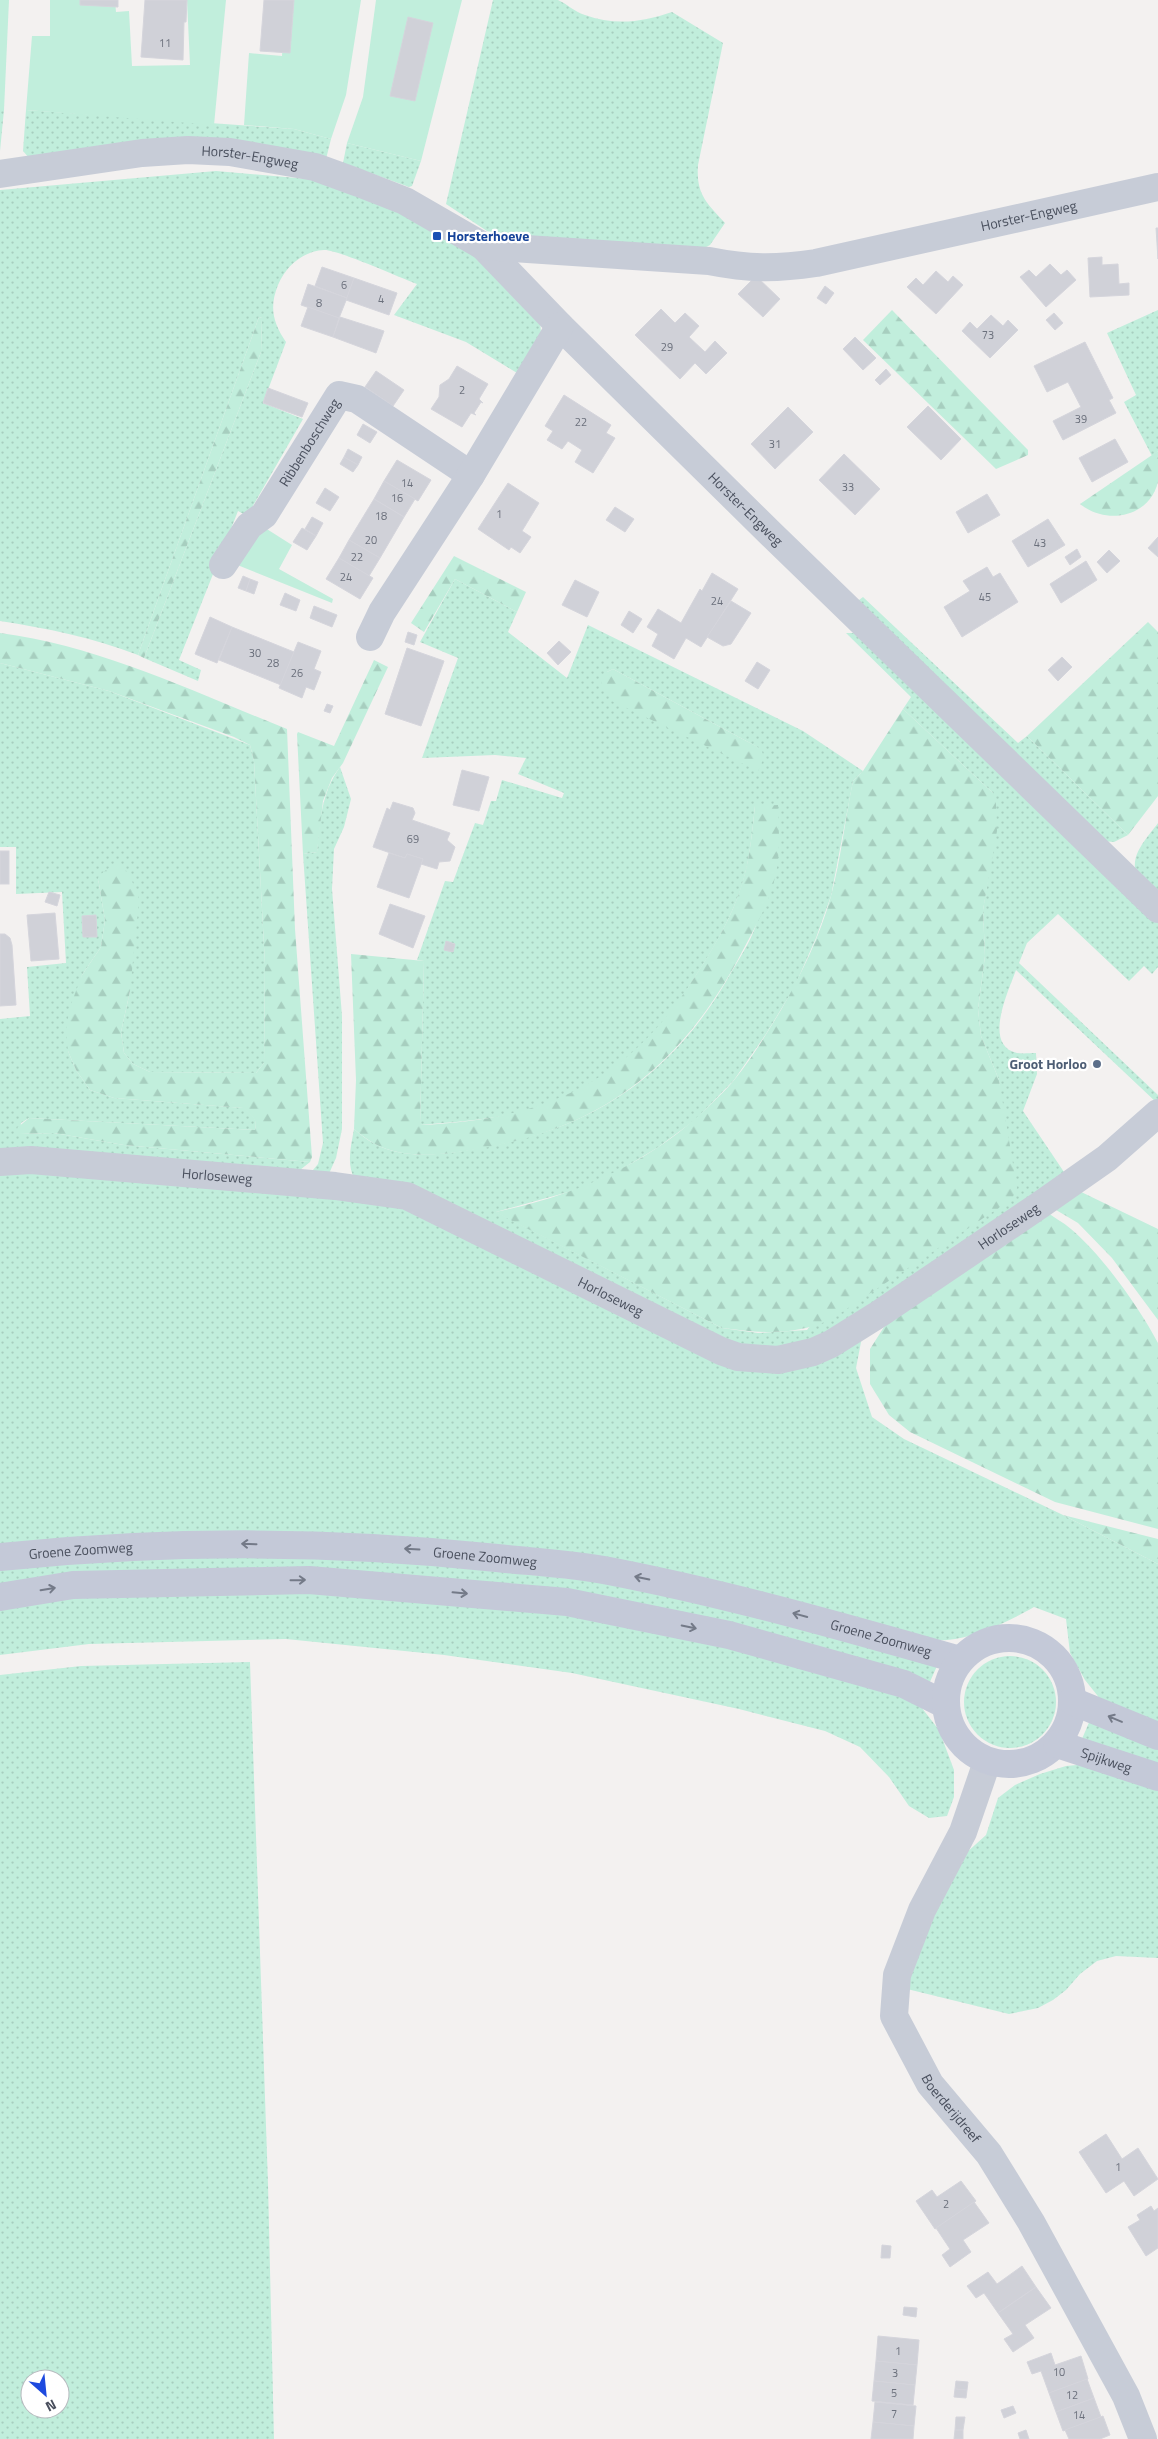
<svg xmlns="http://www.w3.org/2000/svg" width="1158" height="2439" viewBox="0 0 1158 2439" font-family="'Titillium Web',sans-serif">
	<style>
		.grass { fill: url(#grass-dots); fill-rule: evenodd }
		.forest { fill: url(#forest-firs) }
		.green { fill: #c1eedc }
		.building { fill: #d0d1d8; stroke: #d5d5dc }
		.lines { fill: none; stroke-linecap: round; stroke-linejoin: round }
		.minor { stroke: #c7ccd7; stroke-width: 28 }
		.secondary { stroke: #c4c9d8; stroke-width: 28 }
		.oneway { stroke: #747a88 }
		.transit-dot { fill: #1a4fb4; stroke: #fff; stroke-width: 2 }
		.service-dot { fill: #5c6f8a; stroke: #fff; stroke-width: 2 }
		.labels { text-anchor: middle; stroke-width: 4.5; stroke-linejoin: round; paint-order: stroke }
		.number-label { font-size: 11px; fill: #6b707c }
		.street-label { font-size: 14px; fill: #494f5d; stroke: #fff }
		.transit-label { font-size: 14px; font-weight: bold; fill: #164399; stroke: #fff; text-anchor: start }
		.service-label { font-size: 14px; font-weight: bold; fill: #4e5e75; stroke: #fff; text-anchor: end }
	</style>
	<defs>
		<pattern id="grass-dots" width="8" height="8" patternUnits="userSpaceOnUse" patternTransform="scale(1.25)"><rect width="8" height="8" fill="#c1eedc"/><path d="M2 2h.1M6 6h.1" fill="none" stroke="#a7cebf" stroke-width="1.8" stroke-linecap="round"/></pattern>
		<pattern id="forest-firs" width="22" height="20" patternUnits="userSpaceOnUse" patternTransform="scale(1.25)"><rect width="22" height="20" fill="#c1eedc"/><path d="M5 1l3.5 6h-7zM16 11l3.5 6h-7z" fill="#a7cebf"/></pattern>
	</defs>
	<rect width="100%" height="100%" fill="#f3f1f0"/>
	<g class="grass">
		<path d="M493,0C505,0 549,0 558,0C567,4 575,12 585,15C615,26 643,22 672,12L723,43L698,165C696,194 706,202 725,223L710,245L704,248L496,234L487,231L446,204Z"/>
		<path d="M0,110H4L0,151Z"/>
		<path d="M26,110L294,129L331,139L326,159H30L23,151Z"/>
		<path d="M347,143L421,161L412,186L409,187L343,163Z"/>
		<path d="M216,171L308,179L337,187L373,199L470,248L540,320L541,333L517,373L466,342L394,315L417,284C401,278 336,249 324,250C303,251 286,266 278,285C269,307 273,323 286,342L263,403L303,419L247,516L238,511L179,660L201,670L198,681L144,658L261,352L262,318L259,317L138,655C94,638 46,628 0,621V190Z"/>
		<path d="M1158,310V451L1152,456L1124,402L1136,395L1107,333Z"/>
		<path d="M455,579L517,612L508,632L567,678L588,625L803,731L863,771L853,781L831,896L816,938L794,988L766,1034L734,1080L695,1120L657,1148L617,1172L579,1189L496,1212L722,1328L758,1333L807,1330L1001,1100L999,1080L981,1036L978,1009L985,956L983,910L989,872L993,793L903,709L911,697L846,633H857L1158,922V967L1152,974L1144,966L1129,981L1058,914L1027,943L1019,963L1158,1095V1102L1157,1103L1016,970C1009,990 982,1045 1017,1053C1023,1054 1030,1053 1036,1053L1037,1074L1023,1111L1066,1175L846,1324L797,1348L746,1351L355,1180C346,1164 351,1146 354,1129C360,1134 367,1140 375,1144C409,1162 454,1153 490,1146C596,1127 674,1072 728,978C737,962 750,943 756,925C760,913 761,900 763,887C768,860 773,833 778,806H755C752,832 750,860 742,885C733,913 718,941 702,966C687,989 673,1014 654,1034C619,1069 573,1099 525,1111C491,1120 455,1122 420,1125L424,961L417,960L445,881L453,882L475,823L483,825L491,801H496L502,780L562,798L564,793L518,774L526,758L495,755L422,758L458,658L420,642ZM613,669L761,749L607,672Z"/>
		<path d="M863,597L1018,743L1027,736L1128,835L1114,842L1102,841L858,605L859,600Z"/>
		<path d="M0,663L109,691L250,745L254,761L265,964L264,1063L256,1073L150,1072L133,1064L124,1053L121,1032L130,991L98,878L105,920L101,947L82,975L68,1051L76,1070L90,1090L114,1098L244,1108C252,1115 258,1119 255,1130L29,1118L21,1123L20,1134L54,1133L124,1145L310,1162L295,1174L0,1151V1019L30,1016L27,967L66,963L62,892L16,894V847H0Z"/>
		<path d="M340,767L351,799L344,827L334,849L332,889L342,1016V1129L336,1158L327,1178L308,1176L318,1164L323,1143L303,854L317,852C320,822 321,793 340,767Z"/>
		<path d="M1158,823V896C1152,890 1142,884 1138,876C1127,857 1148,837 1158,823Z"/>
		<path d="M28,1170L390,1202L713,1357L862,1337L856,1368L872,1417L904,1439L1063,1515L1158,1564V1729L1101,1700L1085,1680L1070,1653L1066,1619L1034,1607C1010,1621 974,1638 947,1640C940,1641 931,1639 924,1638L552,1556L0,1548V1175Z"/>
		<path d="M302,1552L624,1584L787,1620L937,1666L929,1684L466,1581L0,1587V1570L53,1562Z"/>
		<path d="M311,1592L566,1615L734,1648L888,1691L918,1703L939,1730L954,1770V1797L947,1816L929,1818L909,1806L889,1777L860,1747L825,1731L739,1709L572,1673L444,1655L286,1639L89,1644L0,1655V1608L73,1597Z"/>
		<circle cx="1010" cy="1702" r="46"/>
		<path d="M250,1662L268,2184L274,2439H0V1675L81,1666ZM30,2379H60V2409H30Z"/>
		<path d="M1090,1720L1158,1745V1767L1082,1739Z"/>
		<path d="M1088,1764L1158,1787V1958L1116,1956L1097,1961L1080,1974L1066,1990L1053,2000L1038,2008L1009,2014L903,1988L954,1864L986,1835L998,1798L1015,1785L1040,1774L1066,1766Z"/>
	</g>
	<g class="forest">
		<path d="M892,310L1028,450V455L996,469L863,340Z"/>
		<path d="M259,317L262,318L261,352L144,658L138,655Z"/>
		<path d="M1158,451C1158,461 1158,473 1158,482C1149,518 1106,525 1080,504Z"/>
		<path d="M454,556L526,592L517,612L455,579L424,632L411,623Z"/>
		<path d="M1148,622L1158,632V796L1128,835L1027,736Z"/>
		<path d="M0,633C100,646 194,692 287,729L295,929L312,1157L310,1162L124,1145L54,1133L20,1134L17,1128L29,1118L255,1130C258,1119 251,1115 243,1108L114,1098L90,1090L76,1070L68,1051L66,1030L70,1007L82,975L101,947L105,920L98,878C105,869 111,866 122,865L130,876L139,899L130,991L121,1032L124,1053L133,1064L150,1072L256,1073L264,1063L265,964L254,761L250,745L234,737L109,691L0,663Z"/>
		<path d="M374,660L388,667L343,763L332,778L323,801L317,852L303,854L297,734L298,732L334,746Z"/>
		<path d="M613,669L761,749L764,757L758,771L612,701L601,682L607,672Z"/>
		<path d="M903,709L993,793L996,804L997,831L983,910L985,956L978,1009L981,1036L999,1080L1017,1188L1012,1199L830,1320C792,1336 762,1333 722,1328L495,1212C576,1196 653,1162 711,1104C719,1096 728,1088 735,1079C752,1058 767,1033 781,1010C801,975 820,936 831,896C841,859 845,819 853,781L863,771Z"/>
		<path d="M778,805C779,831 781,859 773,885C767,907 754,929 743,950C686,1060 607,1127 483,1148C449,1154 407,1161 375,1144C368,1140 360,1134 354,1129L356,1080L351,954L424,961L420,1125C544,1120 629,1083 696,975C714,947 732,917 742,884C750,859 752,832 755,806Z"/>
		<path d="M1075,1189L1158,1229V1320L1112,1258L1078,1223L1051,1207Z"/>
		<path d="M1045,1211C1053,1217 1063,1222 1071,1229C1102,1255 1139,1307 1158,1343V1529L1055,1502L910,1432L889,1415L870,1384V1349L891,1316Z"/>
		<path d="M1063,1515L1158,1539V1564Z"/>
	</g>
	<g class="green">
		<path d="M0,0H9L4,110H0Z"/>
		<path d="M50,0H115L116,12L129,11L132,66L190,65L187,0H226L214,125L26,110L32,36H50Z"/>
		<path d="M285,0H361L346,95L331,139L294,129L244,125L249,53L282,56Z"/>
		<path d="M376,0H462L421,161L347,143L363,97Z"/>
		<path d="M262,526L292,545L279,569L333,599L332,603L235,564Z"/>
	</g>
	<g class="building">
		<path d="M80,0H118V7L80,5Z"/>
		<path d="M145,0H187L186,22H184L183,60L141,57Z"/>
		<path d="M264,0H294L290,53L260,51Z"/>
		<path d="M408,17L433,23L415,101L390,96Z"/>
		<path d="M1156,228H1158V259Z"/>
		<path d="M1102,257V265L1118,264L1119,284L1129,283V295L1090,297L1088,258Z"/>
		<path d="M1050,264L1061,275L1067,270L1076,280L1046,307L1020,277L1029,270L1036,277Z"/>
		<path d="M322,267L354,278L347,298L315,286Z"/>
		<path d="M936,271L948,282L953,276L963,285L936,314L907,287L916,278L923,285Z"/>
		<path d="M756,276L780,299L763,317L738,294Z"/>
		<path d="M354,278L397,293L389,315L346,300Z"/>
		<path d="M308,284L347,298L339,318L301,305Z"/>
		<path d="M825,286L834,293L826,304L817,298Z"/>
		<path d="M308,307L339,318L333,337L301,326Z"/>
		<path d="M661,309L675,323L685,313L699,326L689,337L705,352L715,341L727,353L706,374L695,363L680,379L635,335Z"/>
		<path d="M1054,313L1063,323L1055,330L1046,320Z"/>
		<path d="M991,315L1003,326L1008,320L1018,330L990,358L962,331L970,322L977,329Z"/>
		<path d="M340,317L384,331L376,353L333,337Z"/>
		<path d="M855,337L876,358L863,370L843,349Z"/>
		<path d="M1085,342L1113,398L1109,400L1116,413L1063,440L1053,421L1081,407L1068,382L1047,392L1034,366Z"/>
		<path d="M457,366L488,384L479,399L483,403L481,402L474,413L476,415L471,413L462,427L431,409L439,397L440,385L449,379Z"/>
		<path d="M886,369L891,375L880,385L875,380Z"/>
		<path d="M376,371L404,390L393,406L365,387Z"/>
		<path d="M268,388L308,403L302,417L263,403Z"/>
		<path d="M564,395L611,425L606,433L615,438L593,473L575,462L582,450L568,441L562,449L547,440L553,431L545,426Z"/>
		<path d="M928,406L961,439L941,460L907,427Z"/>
		<path d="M788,407L813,432L775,469L751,444Z"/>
		<path d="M363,424L377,432L370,443L357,435Z"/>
		<path d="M1115,439L1128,462L1092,482L1079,458Z"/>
		<path d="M348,449L362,457L358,465L344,457Z"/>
		<path d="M844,454L880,489L855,515L819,480Z"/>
		<path d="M344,457L358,465L353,472L340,464Z"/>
		<path d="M397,460L431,480L418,501L384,481Z"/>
		<path d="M384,481L415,499L404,517L374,499Z"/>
		<path d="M508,483L539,503L522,531L531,537L520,553L511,547L509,550L478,529Z"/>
		<path d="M325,488L339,497L330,511L316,503Z"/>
		<path d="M987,494L1000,515L968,533L956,512Z"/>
		<path d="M374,499L404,517L380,558L349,540Z"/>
		<path d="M615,507L634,519L625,532L606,520Z"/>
		<path d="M312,517L323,523L316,536L305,529Z"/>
		<path d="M1048,519L1065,545L1028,567L1012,541Z"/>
		<path d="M302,528L316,536L307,550L293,542Z"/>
		<path d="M1158,537V557L1148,548Z"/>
		<path d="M349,540L380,558L369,576L339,558Z"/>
		<path d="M1077,549L1081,557L1070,565L1065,557Z"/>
		<path d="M1109,550L1120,561L1107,573L1097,562Z"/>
		<path d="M339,558L373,578L360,599L326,579Z"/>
		<path d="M1086,561L1097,580L1061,603L1050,584Z"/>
		<path d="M987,567L993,577L1000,573L1018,602L962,637L944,607L970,591L963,581Z"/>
		<path d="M712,573L738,589L701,647L686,638L674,659L652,646L658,634L647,627L658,609L681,623L700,589L702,591Z"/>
		<path d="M243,576L250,579L246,591L238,588Z"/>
		<path d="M250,579L258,582L254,594L246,591Z"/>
		<path d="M575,580L599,592L587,617L562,605Z"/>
		<path d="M285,593L300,600L296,611L280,605Z"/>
		<path d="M731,601L751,613L731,644L723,646L707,637Z"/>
		<path d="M314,606L337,615L332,627L310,618Z"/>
		<path d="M629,611L642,619L633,633L621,625Z"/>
		<path d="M210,617L232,627L217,663L195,654Z"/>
		<path d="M232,627L294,652L281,685L219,660Z"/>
		<path d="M408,632L417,635L414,645L405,642Z"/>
		<path d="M559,641L571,652L558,665L547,653Z"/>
		<path d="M298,642L321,651L314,669L321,672L314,690L306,687L302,698L279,688Z"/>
		<path d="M407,648L444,661L421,726L385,714Z"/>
		<path d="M1062,657L1072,667L1058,681L1048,670Z"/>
		<path d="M757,662L770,670L758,689L745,681Z"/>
		<path d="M327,704L333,706L330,713L324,711Z"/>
		<path d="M462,770L489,777L479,811L453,805Z"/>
		<path d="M393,802L413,808L415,813L412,820L450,833L447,840L455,847L450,861L439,862L437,869L421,864L423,859L407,854L405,858L373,847L387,808L390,810Z"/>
		<rect x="0" y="851" width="9" height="33"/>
		<path d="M389,853L405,858L407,854L423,859L409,898L377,887Z"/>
		<path d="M49,892L60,895L57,906L45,902Z"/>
		<path d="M390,904L425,916L413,948L379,934Z"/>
		<path d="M55,913L59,959L31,961L27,915Z"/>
		<path d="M96,915L97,937H83L82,916Z"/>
		<path d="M0,934H5L10,938L12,945L16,1005L0,1006Z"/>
		<path d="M446,941L455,944L453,952L444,950Z"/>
		<path d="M1106,2134L1122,2159L1138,2148L1158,2179L1134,2196L1124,2181L1106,2193L1079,2152Z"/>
		<path d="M961,2181L976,2201L935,2229L916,2201L932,2190L937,2197Z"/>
		<path d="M974,2202L989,2223L963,2240L971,2252L950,2267L942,2255L950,2249L936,2228Z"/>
		<path d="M1151,2206L1154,2211L1158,2208V2248L1146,2256L1128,2227L1140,2220L1137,2215Z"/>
		<path d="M882,2245L891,2246L890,2258H881Z"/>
		<path d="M1022,2266L1036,2287L998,2313L984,2293L976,2298L967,2286L988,2272L997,2284Z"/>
		<path d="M1036,2287L1051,2308L1025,2325L1034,2338L1013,2352L1004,2339L1013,2334L998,2313Z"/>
		<path d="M904,2307L917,2308L916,2317L903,2315Z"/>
		<path d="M878,2336L919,2340L917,2365L876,2361Z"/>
		<path d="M1051,2353L1055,2365L1081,2356L1088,2379L1049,2393L1041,2371L1032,2374L1027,2362Z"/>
		<path d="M876,2361L917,2365L915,2385L874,2381Z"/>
		<path d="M1087,2379L1094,2398L1056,2412L1049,2393Z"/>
		<path d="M874,2381L915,2385L913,2405L872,2401Z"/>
		<path d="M956,2381L968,2382L967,2390L955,2389Z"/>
		<path d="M955,2389L967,2390L966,2398L954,2397Z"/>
		<path d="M1094,2398L1101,2417L1063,2431L1056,2412Z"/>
		<path d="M875,2402L916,2406L914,2426L873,2422Z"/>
		<path d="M1013,2406L1016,2413L1004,2418L1001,2410Z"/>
		<path d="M1103,2416L1110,2435L1100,2439H1069L1065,2430Z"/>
		<path d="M956,2417H965L963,2430H955Z"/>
		<path d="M873,2422L914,2426L913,2439H871Z"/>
		<path d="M955,2430H963V2439H954Z"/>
		<path d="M1026,2430L1029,2439H1020L1018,2433Z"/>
	</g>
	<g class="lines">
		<g class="minor">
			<path id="s1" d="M0,174L142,153L188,150L230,152L315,167L359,183L405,201L483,246L560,326L771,534L1158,909"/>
			<path id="s2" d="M483,246L709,261C749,269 776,269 816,263L1158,187"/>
			<path id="s3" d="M223,565L249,526L264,515L339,395L357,399L471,475"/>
			<path d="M370,637L382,612L471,475L560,326"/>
			<path id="s4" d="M0,1162L31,1160L335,1186L407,1196L721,1351L738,1357L778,1360L813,1352L831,1344L879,1314L1040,1205L1107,1158L1158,1113"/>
			<path id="s5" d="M987,1762L963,1832L922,1910L897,1975L894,2016L930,2084L989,2154L1031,2222L1126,2396L1143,2439"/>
		</g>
		<g class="secondary">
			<path id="s6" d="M0,1557C166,1540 332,1540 497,1558C534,1562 573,1564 609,1571C728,1594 844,1627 960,1660"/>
			<path d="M0,1597L73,1585L309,1580L567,1602L729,1635L904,1684L944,1704"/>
			<circle cx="1009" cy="1701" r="63"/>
			<path d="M1072,1701L1158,1736"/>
			<path id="s7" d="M1057,1744L1158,1777"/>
		</g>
	</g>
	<defs><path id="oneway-shaft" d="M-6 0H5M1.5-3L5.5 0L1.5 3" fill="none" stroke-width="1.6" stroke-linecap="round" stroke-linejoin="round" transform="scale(1.25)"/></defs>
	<g class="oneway">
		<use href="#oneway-shaft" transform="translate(249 1544) rotate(-178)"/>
		<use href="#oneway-shaft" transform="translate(412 1549) rotate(-177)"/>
		<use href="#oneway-shaft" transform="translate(642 1578) rotate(-168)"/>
		<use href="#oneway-shaft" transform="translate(298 1580) rotate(-1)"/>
		<use href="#oneway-shaft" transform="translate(48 1589) rotate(-9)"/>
		<use href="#oneway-shaft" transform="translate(460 1593) rotate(5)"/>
		<use href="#oneway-shaft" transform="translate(800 1615) rotate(-165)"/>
		<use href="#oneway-shaft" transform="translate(689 1627) rotate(12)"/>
		<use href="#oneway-shaft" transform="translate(1115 1719) rotate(-157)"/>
	</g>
	<rect class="transit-dot" x="432" y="231" width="10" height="10" rx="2.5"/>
	<circle class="service-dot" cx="1097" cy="1064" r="5"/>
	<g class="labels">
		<g class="number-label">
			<text x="165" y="47">11</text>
			<text x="344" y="289">6</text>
			<text x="381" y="303">4</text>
			<text x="319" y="307">8</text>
			<text x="988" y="339">73</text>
			<text x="667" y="351">29</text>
			<text x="462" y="394">2</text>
			<text x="1081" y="423">39</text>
			<text x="581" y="426">22</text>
			<text x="775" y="448">31</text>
			<text x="407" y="487">14</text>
			<text x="848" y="491">33</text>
			<text x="397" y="502">16</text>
			<text x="499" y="518">1</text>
			<text x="381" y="520">18</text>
			<text x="371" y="544">20</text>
			<text x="1040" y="547">43</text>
			<text x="357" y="561">22</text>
			<text x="346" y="581">24</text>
			<text x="985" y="601">45</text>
			<text x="717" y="605">24</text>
			<text x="255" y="657">30</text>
			<text x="273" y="667">28</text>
			<text x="297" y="677">26</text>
			<text x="413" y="843">69</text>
			<text x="1118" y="2171">1</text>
			<text x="946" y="2208">2</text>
			<text x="898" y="2355">1</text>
			<text x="1059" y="2376">10</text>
			<text x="895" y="2377">3</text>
			<text x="894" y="2397">5</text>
			<text x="1072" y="2399">12</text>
			<text x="894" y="2418">7</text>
			<text x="1079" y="2419">14</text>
		</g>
		<g class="street-label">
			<text dy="5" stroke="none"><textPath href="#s1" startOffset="252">Horster-Engweg</textPath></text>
			<text dy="5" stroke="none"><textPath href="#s2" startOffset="552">Horster-Engweg</textPath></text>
			<text dy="5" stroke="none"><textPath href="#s3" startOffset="151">Ribbenboschweg</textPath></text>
			<text dy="5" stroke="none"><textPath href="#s1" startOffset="876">Horster-Engweg</textPath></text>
			<text dy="5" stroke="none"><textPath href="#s4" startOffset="218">Horloseweg</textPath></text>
			<text dy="5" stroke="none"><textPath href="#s4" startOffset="1086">Horloseweg</textPath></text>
			<text dy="5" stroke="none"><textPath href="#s4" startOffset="636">Horloseweg</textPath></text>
			<text dy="5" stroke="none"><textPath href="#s6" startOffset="81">Groene Zoomweg</textPath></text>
			<text dy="5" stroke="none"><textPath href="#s6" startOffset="486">Groene Zoomweg</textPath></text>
			<text dy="5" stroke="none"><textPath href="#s6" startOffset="891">Groene Zoomweg</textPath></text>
			<text dy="5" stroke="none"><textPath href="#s7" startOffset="52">Spijkweg</textPath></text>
			<text dy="5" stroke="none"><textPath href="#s5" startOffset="382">Boerderijdreef</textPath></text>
		</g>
		<g class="transit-label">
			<text x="447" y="241">Horsterhoeve</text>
		</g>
		<g class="service-label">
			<text x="1087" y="1069">Groot Horloo</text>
		</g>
	</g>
	<g transform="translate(45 2394) rotate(153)"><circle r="24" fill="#ffffff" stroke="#b6b9be"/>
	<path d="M0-4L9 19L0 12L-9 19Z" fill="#1e4adf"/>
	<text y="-8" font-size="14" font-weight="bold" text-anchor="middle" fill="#494f5d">N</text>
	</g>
</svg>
